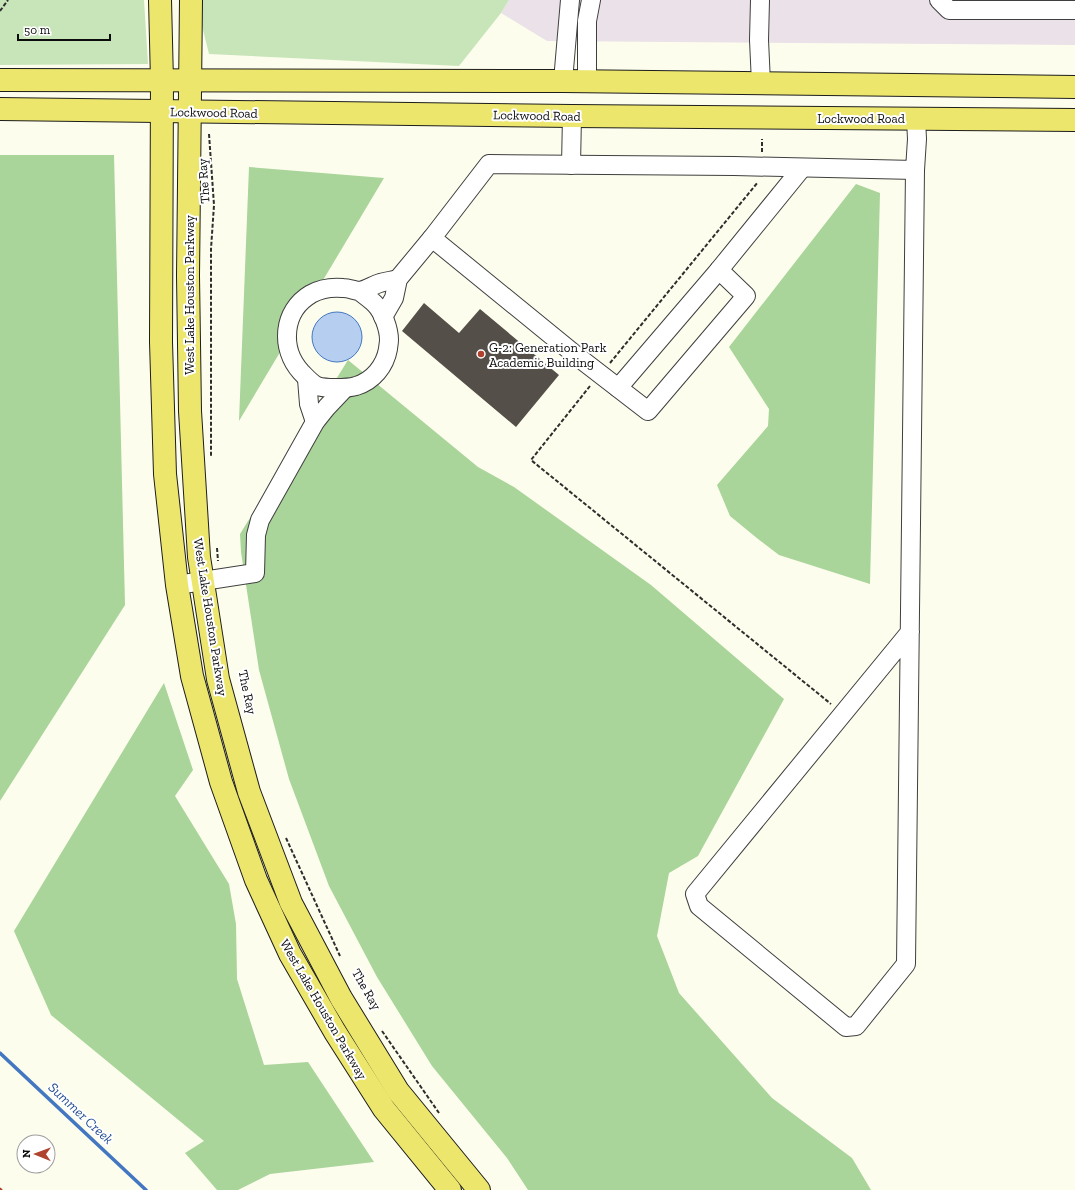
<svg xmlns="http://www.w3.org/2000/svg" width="1075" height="1190" viewBox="0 0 1075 1190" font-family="'Zilla Slab',serif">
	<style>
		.industrial { fill: #eae1e9 }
		.green { fill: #c8e5b9 }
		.forest { fill: #a9d49a }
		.water { fill: #b6cff0; stroke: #4377c1 }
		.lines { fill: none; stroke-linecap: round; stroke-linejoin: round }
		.stream { stroke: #4377c1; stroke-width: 3.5 }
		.building { fill: #544f49 }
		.minor-casing { stroke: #3f3f3f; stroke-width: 20 }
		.major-casing { stroke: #1d1d1d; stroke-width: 24 }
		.path { stroke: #2e2e2e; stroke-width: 2; stroke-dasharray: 4 2; stroke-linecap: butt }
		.minor { stroke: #fff; stroke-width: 18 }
		.major { stroke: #ece66d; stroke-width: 22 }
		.rail { stroke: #af4330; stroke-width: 3 }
		.poi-dot { fill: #af4330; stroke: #fff; stroke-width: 1.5 }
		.labels { text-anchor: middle; stroke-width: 4; stroke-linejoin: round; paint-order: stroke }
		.street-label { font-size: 13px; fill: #0c0c0c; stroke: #fff }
		.poi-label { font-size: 13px; fill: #0c0c0c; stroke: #fff; text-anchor: start }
		.water-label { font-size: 14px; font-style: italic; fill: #214b92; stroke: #fff }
	</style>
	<rect width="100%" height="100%" fill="#fdfded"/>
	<path class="industrial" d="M509,0H1075V45L547,41L501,13Z"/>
	<g class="green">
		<path d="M0,0H144L148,64L0,65Z"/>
		<path d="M201,0H509L501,13L459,66L209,54L202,26Z"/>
	</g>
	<g class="forest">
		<path d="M0,155H114L125,605L0,801Z"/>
		<path d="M249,167L384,178L239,421Z"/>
		<path d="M856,184L880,193L870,584L779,555L758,539L730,516L717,485L768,426L769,409L729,347Z"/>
		<path d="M348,360L478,467L514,487L651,585L784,699L698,856L669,873L657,936L679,993L772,1098L852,1158L871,1190H528L507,1158L432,1066L377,977L329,886L289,779L259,670L241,552L240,534Z"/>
		<path d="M164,683L193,770L175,796L229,884L236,924L237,979L264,1065L308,1062L374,1162L270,1174L238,1190H217L185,1153L204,1141L51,1015L14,931Z"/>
	</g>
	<circle class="water" cx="337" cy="337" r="25"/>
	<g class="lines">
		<path class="stream" d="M0,1053L146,1190"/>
	</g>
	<path class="building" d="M424,303L459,333L480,309L559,375L516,427L402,331Z"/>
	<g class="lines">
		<defs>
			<g id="minor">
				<path d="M760,0L759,40L761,83"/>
				<path d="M939,0L949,10H1075"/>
				<path d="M563,81L570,0"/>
				<path d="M587,81V21L591,0"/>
				<path d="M571,165L572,116"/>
				<path d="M719,270L746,296L648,411L578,357L432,238L489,164L734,166L915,170L917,139L916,119"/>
				<path d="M359,291C364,295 370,299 375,304C383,312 389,329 389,340C389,343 388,347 388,349C385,366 373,381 356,386C350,388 342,388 335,388C329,388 323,388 317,386C311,383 306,377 301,372C280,349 282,311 311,294C320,289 332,287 343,288C348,288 353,290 358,291C365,291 373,285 380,283C386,281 392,281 398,279"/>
				<path d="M383,317L394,298L398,279L432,238"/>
				<path d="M307,379L309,404L315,422"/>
				<path d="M618,388L719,270L802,168"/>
				<path d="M177,585L255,573L256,535L260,520L315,422L327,407L345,388"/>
				<path d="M910,632L695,894L699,906L846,1027L856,1026L906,964L915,170"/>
			</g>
			<g id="major">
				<path d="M160,0L162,81L161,342L165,474L177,585L192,676L221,782L256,880L290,954L335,1032L384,1109L450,1190"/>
				<path d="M191,0L188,276L190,411L199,557L218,679L249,792L291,903L341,998L398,1091L479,1190"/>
				<path d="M0,80L563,81L1075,87"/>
				<path d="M0,109L572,116L1075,120"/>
			</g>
		</defs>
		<use href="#minor" class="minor-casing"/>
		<use href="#major" class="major-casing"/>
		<g class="path">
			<path d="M0,11L8,0"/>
			<path d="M209,134L214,205L211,249V456"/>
			<path d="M762,152V139"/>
			<path d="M610,363L758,182"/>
			<path d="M590,386L531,460L831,704"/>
			<path d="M217,548L218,561"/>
			<path d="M286,838L340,956"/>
			<path d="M382,1031L439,1113"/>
		</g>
		<use href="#minor" class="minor"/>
		<use href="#major" class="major"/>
		<path class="rail" d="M0,1189L1,1190"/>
	</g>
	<circle class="poi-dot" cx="481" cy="354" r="4"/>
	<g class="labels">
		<g class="street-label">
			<text transform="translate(214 112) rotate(1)" y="5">Lockwood Road</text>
			<text transform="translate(537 115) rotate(1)" y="5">Lockwood Road</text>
			<text x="861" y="123">Lockwood Road</text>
			<text transform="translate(203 181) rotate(-94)" y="5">The Ray</text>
			<text transform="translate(189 295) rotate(-90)" y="5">West Lake Houston Parkway</text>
			<text transform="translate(211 617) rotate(81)" y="5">West Lake Houston Parkway</text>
			<text transform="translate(248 692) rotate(78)" y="5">The Ray</text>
			<text transform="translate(367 989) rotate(60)" y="5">The Ray</text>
			<text transform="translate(324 1009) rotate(60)" y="5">West Lake Houston Parkway</text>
		</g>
		<g class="poi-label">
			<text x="489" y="352">G-2: Generation Park<tspan x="489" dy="15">Academic Building</tspan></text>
		</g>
		<g class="water-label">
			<text transform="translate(81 1113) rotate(43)" y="5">Summer Creek</text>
		</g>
	</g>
	<g transform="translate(36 1154) rotate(271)"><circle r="19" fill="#ffffff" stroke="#9e9e9e"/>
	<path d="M0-3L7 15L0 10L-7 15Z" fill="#af4330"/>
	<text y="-6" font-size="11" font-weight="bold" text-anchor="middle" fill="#0c0c0c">N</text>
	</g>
	<path d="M18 34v6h92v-6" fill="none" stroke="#0c0c0c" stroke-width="2"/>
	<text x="24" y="34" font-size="12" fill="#0c0c0c" stroke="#ffffff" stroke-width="3" paint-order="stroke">50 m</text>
</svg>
